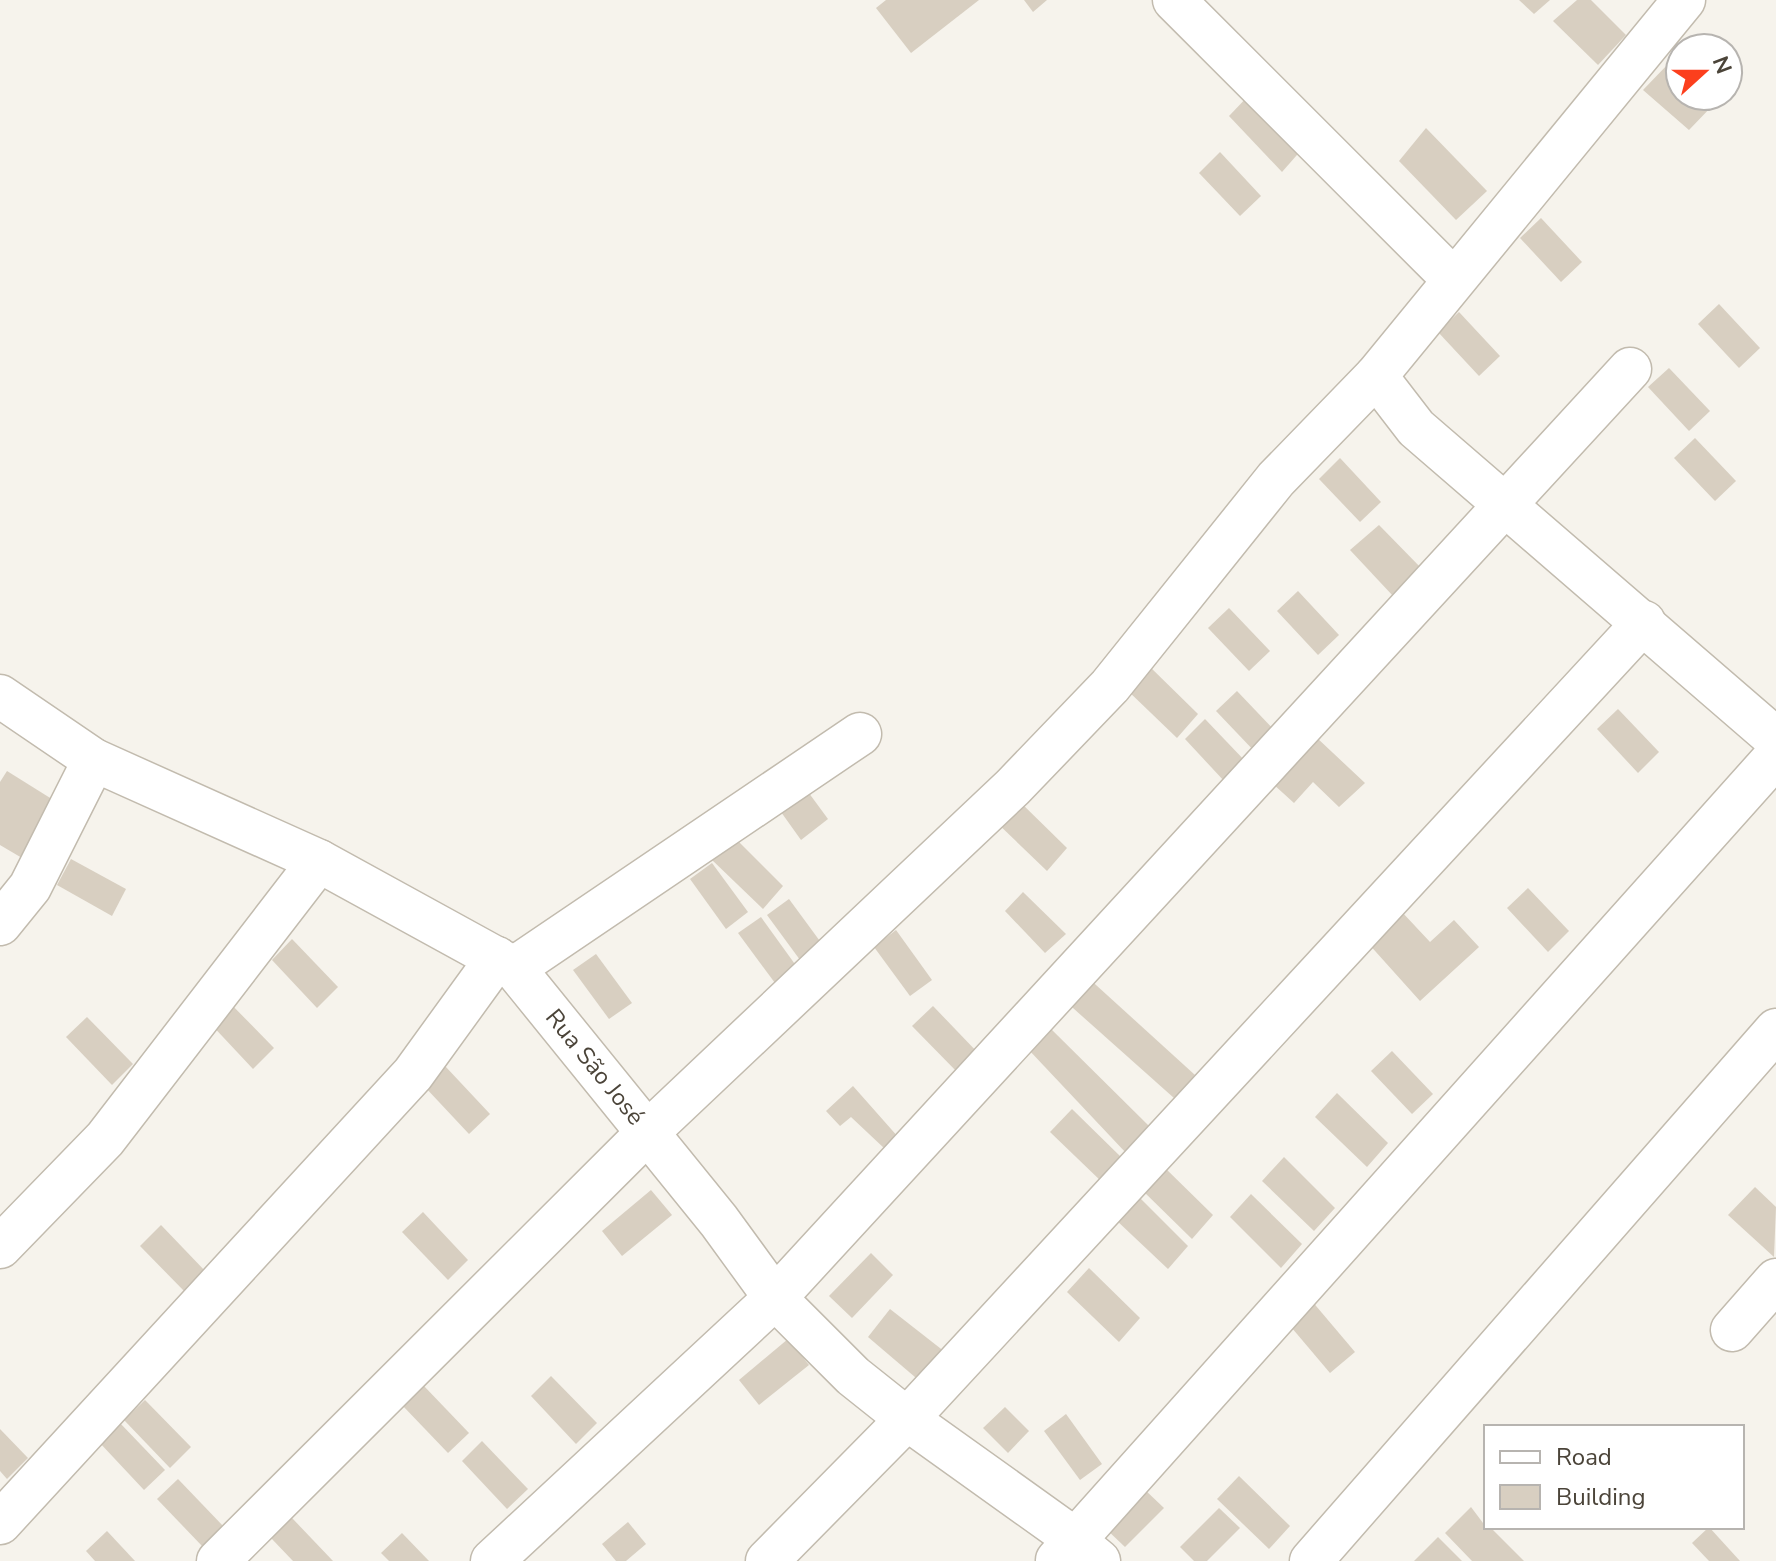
<svg xmlns="http://www.w3.org/2000/svg" width="1776" height="1561" viewBox="0 0 1776 1561" font-family="'Nunito Sans',sans-serif">
	<style>
		.building { fill: #d8cfc1 }
		.lines { fill: none; stroke-linecap: round; stroke-linejoin: round }
		.minor-casing { stroke: #c2bbae; stroke-width: 45 }
		.minor { stroke: #fff; stroke-width: 42 }
		.labels { text-anchor: middle; stroke-width: 6; stroke-linejoin: round; paint-order: stroke }
		.street-label { font-size: 24px; fill: #4b4439; stroke: #fff }
	</style>
	<rect width="100%" height="100%" fill="#f6f3ec"/>
	<g class="building">
		<path d="M886,0H979L911,53L876,8Z"/>
		<path d="M1024,0H1047L1033,12Z"/>
		<path d="M1519,0H1550L1534,14Z"/>
		<path d="M1577,0H1591L1626,35L1598,65L1553,21Z"/>
		<path d="M1670,62L1680,72V96H1705L1713,105L1689,130L1643,90Z"/>
		<path d="M1251,93L1304,147L1282,172L1229,116Z"/>
		<path d="M1426,128L1487,191L1456,220L1399,161Z"/>
		<path d="M1220,152L1261,196L1240,216L1199,173Z"/>
		<path d="M1541,218L1582,262L1561,282L1520,238Z"/>
		<path d="M1719,304L1760,348L1739,368L1698,324Z"/>
		<path d="M1459,312L1500,356L1479,376L1438,332Z"/>
		<path d="M1669,368L1710,411L1689,431L1648,387Z"/>
		<path d="M1695,438L1736,481L1715,501L1674,458Z"/>
		<path d="M1340,458L1381,502L1360,522L1319,479Z"/>
		<path d="M1379,525L1423,570L1394,597L1350,550Z"/>
		<path d="M1298,591L1339,635L1318,655L1277,611Z"/>
		<path d="M1229,608L1270,651L1249,671L1208,628Z"/>
		<path d="M1147,664L1198,714L1177,738L1125,688Z"/>
		<path d="M1237,691L1278,734L1257,754L1216,711Z"/>
		<path d="M1618,709L1659,752L1638,773L1597,729Z"/>
		<path d="M1205,719L1247,763L1225,782L1185,739Z"/>
		<path d="M1316,737L1365,783L1339,807L1313,782L1294,803L1272,783Z"/>
		<path d="M7,771L55,801L22,858L0,845V782Z"/>
		<path d="M803,785L828,819L801,840L776,805Z"/>
		<path d="M1016,798L1067,848L1047,871L995,821Z"/>
		<path d="M732,835L783,886L763,909L711,859Z"/>
		<path d="M71,859L126,889L112,916L57,885Z"/>
		<path d="M712,863L748,912L726,929L690,879Z"/>
		<path d="M1528,888L1569,931L1548,952L1507,908Z"/>
		<path d="M1023,892L1066,934L1045,953L1005,911Z"/>
		<path d="M789,899L825,948L803,964L767,915Z"/>
		<path d="M1401,911L1430,942L1454,920L1479,947L1420,1001L1367,942Z"/>
		<path d="M761,917L797,967L775,983L738,933Z"/>
		<path d="M896,930L932,980L910,996L874,947Z"/>
		<path d="M292,939L338,987L317,1008L272,960Z"/>
		<path d="M596,954L632,1003L609,1019L573,970Z"/>
		<path d="M1085,975L1195,1075L1174,1098L1064,1000Z"/>
		<path d="M228,1001L274,1048L253,1069L208,1021Z"/>
		<path d="M933,1006L980,1055L960,1075L912,1026Z"/>
		<path d="M87,1017L133,1064L112,1085L66,1037Z"/>
		<path d="M1048,1026L1150,1127L1127,1154L1028,1049Z"/>
		<path d="M1392,1051L1433,1094L1412,1114L1371,1071Z"/>
		<path d="M445,1066L490,1114L469,1134L424,1086Z"/>
		<path d="M853,1086L899,1138L885,1149L851,1117L840,1126L826,1111Z"/>
		<path d="M1337,1093L1388,1143L1367,1167L1315,1117Z"/>
		<path d="M1072,1109L1123,1159L1103,1183L1050,1132Z"/>
		<path d="M1284,1157L1335,1208L1314,1231L1262,1181Z"/>
		<path d="M1162,1165L1213,1215L1192,1239L1140,1188Z"/>
		<path d="M1755,1187L1776,1207L1774,1257L1728,1215Z"/>
		<path d="M651,1190L672,1215L622,1256L602,1231Z"/>
		<path d="M1251,1194L1302,1244L1281,1268L1230,1217Z"/>
		<path d="M1137,1195L1188,1246L1168,1269L1115,1219Z"/>
		<path d="M423,1212L468,1260L448,1280L402,1232Z"/>
		<path d="M161,1225L207,1273L186,1293L140,1246Z"/>
		<path d="M871,1253L893,1275L852,1318L829,1296Z"/>
		<path d="M1089,1268L1140,1318L1119,1342L1067,1292Z"/>
		<path d="M1311,1300L1355,1352L1330,1373L1286,1321Z"/>
		<path d="M890,1309L945,1352L922,1383L868,1337Z"/>
		<path d="M788,1339L809,1365L759,1405L739,1380Z"/>
		<path d="M551,1376L597,1423L576,1444L531,1396Z"/>
		<path d="M423,1385L469,1433L448,1453L402,1405Z"/>
		<path d="M145,1400L191,1447L170,1468L124,1420Z"/>
		<path d="M1005,1407L1029,1431L1008,1453L983,1428Z"/>
		<path d="M1066,1414L1102,1464L1080,1480L1044,1431Z"/>
		<path d="M119,1422L165,1470L144,1490L99,1442Z"/>
		<path d="M0,1429L28,1458L7,1479L0,1471Z"/>
		<path d="M482,1441L528,1489L507,1509L462,1461Z"/>
		<path d="M1239,1476L1290,1526L1269,1549L1217,1499Z"/>
		<path d="M178,1479L224,1527L203,1547L157,1499Z"/>
		<path d="M1143,1488L1164,1508L1125,1547L1104,1527Z"/>
		<path d="M1471,1507L1486,1527H1490L1524,1561H1472L1445,1533Z"/>
		<path d="M1219,1508L1240,1528L1207,1561H1194L1180,1547Z"/>
		<path d="M292,1518L333,1561H293L271,1538Z"/>
		<path d="M628,1522L646,1544L626,1561H616L602,1544Z"/>
		<path d="M1709,1527L1740,1561H1709L1692,1543Z"/>
		<path d="M107,1531L135,1561H95L86,1551Z"/>
		<path d="M402,1533L429,1561H389L381,1553Z"/>
		<path d="M1438,1537L1462,1561H1414Z"/>
	</g>
	<g class="lines">
		<defs>
			<g id="minor">
				<path d="M1174,0L1453,279"/>
				<path d="M1684,0L1376,376L1416,428L1776,739"/>
				<path d="M0,696L94,760L319,861L514,968L719,1221L775,1298L853,1376L907,1419L1058,1527L1099,1561"/>
				<path d="M0,924L30,887L94,760"/>
				<path d="M514,968L860,734"/>
				<path d="M0,1247L105,1139L319,861"/>
				<path d="M1732,1330L1776,1280"/>
				<path d="M0,1523L413,1074L497,958"/>
				<path d="M1057,1560L1776,756"/>
				<path d="M218,1561L648,1132L1013,787L1110,686L1276,479L1376,376"/>
				<path d="M492,1561L775,1298L1630,369"/>
				<path d="M767,1561L907,1419L1644,622"/>
				<path d="M1311,1561L1776,1030"/>
			</g>
		</defs>
		<use href="#minor" class="minor-casing"/>
		<use href="#minor" class="minor"/>
	</g>
	<g class="labels">
		<g class="street-label">
			<text transform="translate(595 1067) rotate(51)" y="8">Rua São José</text>
		</g>
	</g>
	<rect x="1484" y="1425" width="260" height="104" fill="#ffffff" stroke="#b7b4b0" stroke-width="2"/>
	<rect x="1500" y="1451" width="40" height="12" fill="#ffffff" stroke="#b7b4b0" stroke-width="2"/>
	<text x="1556" y="1465" font-size="24" fill="#4b4439">Road</text>
	<rect x="1500" y="1485" width="40" height="24" fill="#d8cfc1" stroke="#b7b4b0" stroke-width="2"/>
	<text x="1556" y="1505" font-size="24" fill="#4b4439">Building</text>
	<g transform="translate(1704 72) rotate(69)"><circle r="38" fill="#ffffff" stroke="#b7b4b0" stroke-width="2"/>
	<path d="M0-6L14 30L0 20L-14 30Z" fill="#fc3f1d"/>
	<text y="-12" font-size="22" font-weight="bold" text-anchor="middle" fill="#4b4439">N</text>
	</g>
</svg>
